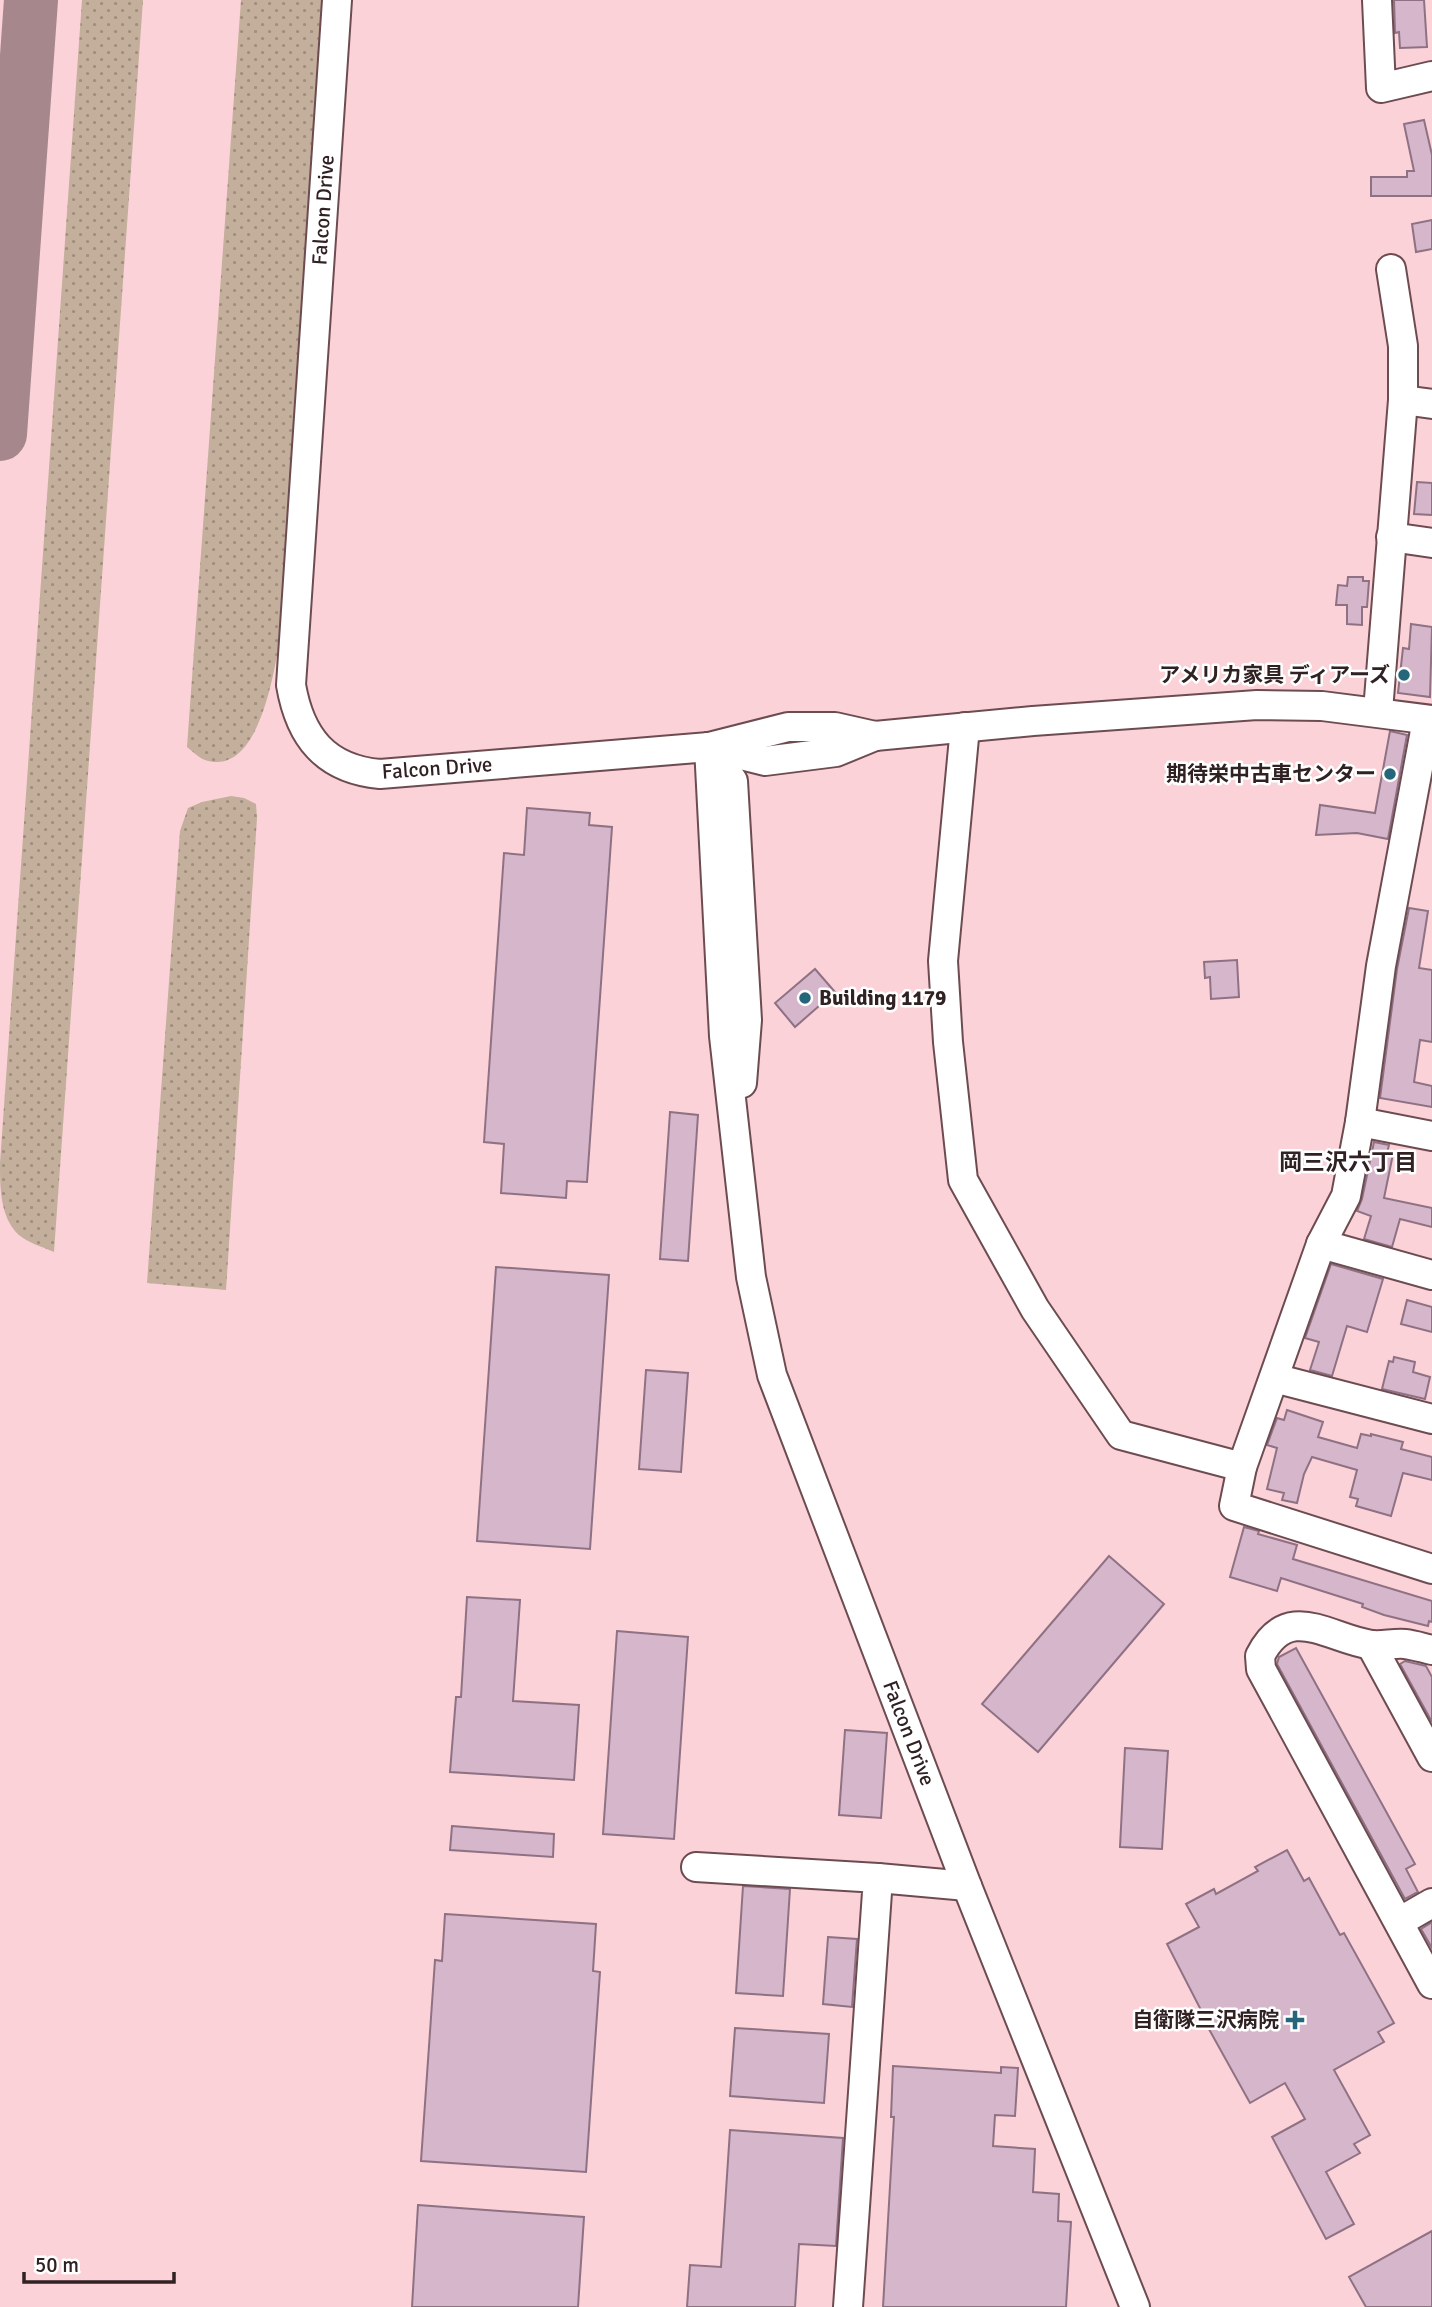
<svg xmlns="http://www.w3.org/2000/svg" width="1432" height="2307" viewBox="0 0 1432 2307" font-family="Signika,'Noto Sans JP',sans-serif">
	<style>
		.grass { fill: url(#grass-dots) }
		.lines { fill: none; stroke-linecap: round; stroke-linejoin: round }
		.taxiway { stroke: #a5878c; stroke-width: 54 }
		.building { fill: #d6b6ca; stroke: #8f7184; stroke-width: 2 }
		.minor-casing { stroke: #6d4c51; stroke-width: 32 }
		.minor { stroke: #fff; stroke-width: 28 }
		.poi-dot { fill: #26667b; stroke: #fff; stroke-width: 2.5 }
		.labels { text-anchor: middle; stroke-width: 5; stroke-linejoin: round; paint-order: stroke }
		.street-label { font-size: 21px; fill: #302123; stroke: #fff }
		.poi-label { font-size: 21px; font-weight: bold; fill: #302123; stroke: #fff; text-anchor: end }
		.neighbourhood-label { font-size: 23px; font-weight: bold; fill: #302123; stroke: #fff }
	</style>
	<defs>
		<pattern id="grass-dots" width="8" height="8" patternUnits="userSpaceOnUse" patternTransform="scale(1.75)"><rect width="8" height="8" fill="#c3af9b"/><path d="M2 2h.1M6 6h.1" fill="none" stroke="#9f8e7e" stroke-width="1.8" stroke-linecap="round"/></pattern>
	</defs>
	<rect width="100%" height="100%" fill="#fbd2d8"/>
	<g class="grass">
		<path d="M82,0H143L54,1252C43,1247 28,1243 19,1235C0,1218 0,1187 0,1163Z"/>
		<path d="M241,0H324L287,580C282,619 271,782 205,760C199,758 192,751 187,747Z"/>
		<path d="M231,796L244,798L256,804L257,818L226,1290L147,1283L180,831L188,808L202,802Z"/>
	</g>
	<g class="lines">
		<path class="taxiway" d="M0,434L31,0"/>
	</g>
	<g class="building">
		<path d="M1394,0H1424L1427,47L1400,48L1399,32L1395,33Z"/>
		<path d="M1424,120L1432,155V196H1371V177H1407V171H1414L1404,124Z"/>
		<path d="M1432,220V249L1416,252L1412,224Z"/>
		<path d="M1417,482L1432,483V515L1414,514Z"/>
		<path d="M1348,577H1363V581H1369L1367,607H1362V625L1347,624V605H1336L1338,585L1347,586Z"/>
		<path d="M1411,624L1432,627L1430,697L1398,693L1403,648L1409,649Z"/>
		<path d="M1390,731L1407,735L1388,839L1357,833L1316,835L1320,805L1375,813Z"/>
		<path d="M527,808L590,813L589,825L612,827L587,1182L567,1181L566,1198L501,1193L504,1144L484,1142L504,853L524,855Z"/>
		<path d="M1409,908L1428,911L1419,968L1432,970V1042L1420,1040L1414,1082L1432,1086V1107L1380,1098L1397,969Z"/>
		<path d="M1237,960L1239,997L1211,999L1210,977L1205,978L1204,962Z"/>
		<path d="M815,969L835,992L795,1027L775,1003Z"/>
		<path d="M670,1112L698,1115L688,1261L660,1259Z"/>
		<path d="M1374,1142L1389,1145L1387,1153L1393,1154L1384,1198L1432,1208V1227L1400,1219L1392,1247L1364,1239L1371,1216L1357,1211L1362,1199Z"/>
		<path d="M1331,1264L1383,1279L1367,1332L1347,1326L1332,1376L1310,1370L1319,1342L1305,1338Z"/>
		<path d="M496,1267L609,1275L590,1549L477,1541Z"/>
		<path d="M1407,1300L1432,1307V1332L1401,1324Z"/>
		<path d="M1394,1357L1415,1362L1413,1372L1430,1377L1425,1399L1382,1389L1389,1361L1393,1362Z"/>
		<path d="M646,1370L688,1373L681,1472L639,1469Z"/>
		<path d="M1287,1410L1323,1422L1318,1437L1357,1448L1361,1434L1371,1436V1434L1403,1442L1401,1449L1432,1457V1480L1403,1473L1391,1516L1356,1506L1358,1499L1350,1497L1357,1470L1312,1457L1304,1474L1297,1503L1282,1500L1284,1493L1267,1489L1277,1448L1267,1445L1277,1418L1284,1420Z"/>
		<path d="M1244,1527L1259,1531L1258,1534L1297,1545L1293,1559L1432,1601V1622L1429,1621L1428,1626L1384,1615L1362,1607L1363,1604L1281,1578L1277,1591L1230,1577Z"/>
		<path d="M1109,1556L1164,1604L1038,1752L982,1704Z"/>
		<path d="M467,1597L520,1600L513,1701L579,1705L574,1780L450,1772L456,1697H461Z"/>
		<path d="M617,1631L688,1637L674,1839L603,1834Z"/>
		<path d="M1296,1648L1415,1864L1406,1869L1418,1892L1405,1899L1277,1664L1279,1657Z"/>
		<path d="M1405,1661L1426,1666L1432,1677V1722L1400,1664Z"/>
		<path d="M845,1730L887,1733L881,1818L839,1815Z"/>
		<path d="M1125,1748L1168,1751L1162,1849L1120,1847Z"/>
		<path d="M452,1826L554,1834L553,1857L450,1850Z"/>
		<path d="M1287,1850L1304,1881L1309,1878L1340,1935L1344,1933L1394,2023L1378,2032L1384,2042L1334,2070L1370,2135L1354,2144L1360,2153L1326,2172L1354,2224L1326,2239L1272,2137L1305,2119L1285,2083L1250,2103L1200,2013L1202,2012L1167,1944L1199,1927L1186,1904L1214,1889L1216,1894L1258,1871L1255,1867Z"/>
		<path d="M743,1886L790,1889L783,1996L736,1993Z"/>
		<path d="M445,1914L596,1924L593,1971L600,1972L586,2172L421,2161L435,1960L442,1961Z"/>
		<path d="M1432,1922V1948L1421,1929Z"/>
		<path d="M828,1937L857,1939L852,2007L823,2004Z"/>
		<path d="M735,2028L829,2034L824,2103L730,2096Z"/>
		<path d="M893,2066L1001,2073V2067L1018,2068L1015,2116L995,2115L993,2146L1035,2149L1033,2192L1059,2194L1058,2221L1071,2222L1066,2307H883L894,2117H891Z"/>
		<path d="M730,2130L843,2138L836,2246L799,2244L795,2307H687L690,2265L721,2267Z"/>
		<path d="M418,2205L584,2217L578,2307H412Z"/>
		<path d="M1432,2231V2307H1366L1349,2277Z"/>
	</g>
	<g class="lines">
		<defs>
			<g id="minor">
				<path d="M337,0L291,685C300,737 325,769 380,774L709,747L788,727H835L875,736L1033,721L1257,705L1322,706L1432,720"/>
				<path d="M1377,0L1381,88L1432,76"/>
				<path d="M1403,400L1432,404"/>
				<path d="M1391,537L1432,543"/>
				<path d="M1378,711L1403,400V346L1391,269"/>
				<path d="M1427,720L1381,966L1360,1122L1346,1196L1321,1244L1242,1467L1234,1506L1432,1569"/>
				<path d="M965,727L943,961L948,1042L963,1180L1035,1309L1121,1435L1242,1467"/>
				<path d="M709,747L724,1036L751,1277L772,1375L967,1886L1135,2307"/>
				<path d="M709,747L733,781L747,1020L742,1083"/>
				<path d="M709,747L765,761L836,752L875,736"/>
				<path d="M1360,1122L1432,1136"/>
				<path d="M1321,1244L1432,1275"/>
				<path d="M1274,1378L1432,1419"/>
				<path d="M1371,1645L1432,1757"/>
				<path d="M1432,1650C1423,1648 1414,1645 1405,1644C1394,1643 1383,1646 1372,1645C1329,1639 1288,1600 1260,1656L1261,1669L1432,1984"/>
				<path d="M696,1867L878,1878L848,2307"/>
				<path d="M878,1878L967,1886"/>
				<path d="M1399,1922L1432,1903"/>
			</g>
		</defs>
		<use href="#minor" class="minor-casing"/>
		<use href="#minor" class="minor"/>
	</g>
	<g class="poi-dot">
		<circle cx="1404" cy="675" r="7"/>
		<circle cx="1390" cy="774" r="7"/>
		<circle cx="805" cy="998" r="7"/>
		<path d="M1291.5 2009.5h7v7h7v7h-7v7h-7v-7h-7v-7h7z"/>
	</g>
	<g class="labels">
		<g class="street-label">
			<text transform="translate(323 210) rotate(-86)" y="7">Falcon Drive</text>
			<text transform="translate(437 768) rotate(-4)" y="7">Falcon Drive</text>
			<text transform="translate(909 1733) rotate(69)" y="7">Falcon Drive</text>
		</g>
		<g class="poi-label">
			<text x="1390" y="682">アメリカ家具 ディアーズ</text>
			<text x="1376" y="781">期待栄中古車センター</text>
			<text x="819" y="1005" text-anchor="start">Building 1179</text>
			<text x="1279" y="2027">自衛隊三沢病院</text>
		</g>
		<g class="neighbourhood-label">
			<text x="1348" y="1170">岡三沢六丁目</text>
		</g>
	</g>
	<path d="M24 2272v10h150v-10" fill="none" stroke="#302123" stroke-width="3.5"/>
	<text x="35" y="2272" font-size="21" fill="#302123" stroke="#ffffff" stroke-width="5" paint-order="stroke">50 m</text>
</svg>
